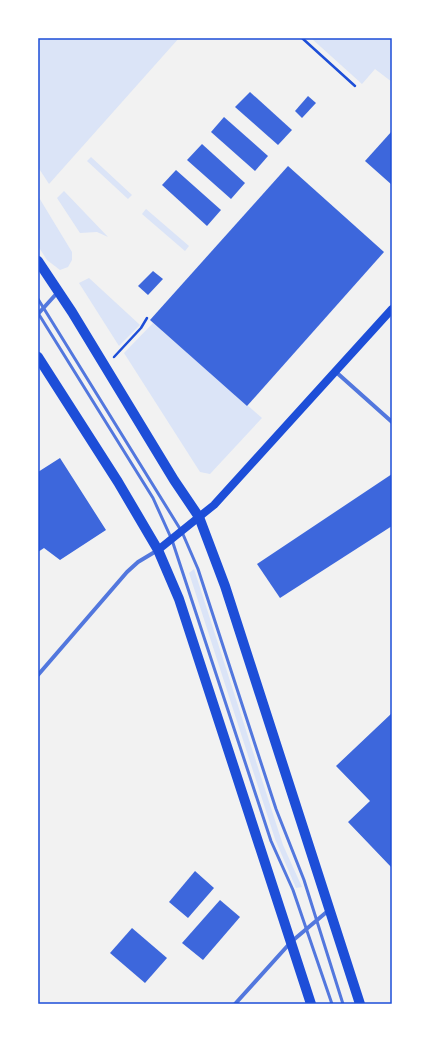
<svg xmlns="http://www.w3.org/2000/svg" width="430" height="1042" viewBox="0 0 430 1042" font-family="'Asap Condensed',sans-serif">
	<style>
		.green { fill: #dbe4f7 }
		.building { fill: #3d67dc }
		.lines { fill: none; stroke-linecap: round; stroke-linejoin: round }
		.path { stroke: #1d4ed8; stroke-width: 2.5 }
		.service { stroke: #5277de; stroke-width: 3 }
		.minor { stroke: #5277de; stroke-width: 4 }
		.secondary { stroke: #1d4ed8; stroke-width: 8 }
		.primary { stroke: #1d4ed8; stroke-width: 10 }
		.neatline { fill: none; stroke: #1d4ed8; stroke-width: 1.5 }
	</style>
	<rect width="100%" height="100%" fill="#f2f2f2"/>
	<g class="green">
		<path d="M38,38H179L49,184L38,167Z"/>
		<path d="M311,38H392V82L375,69L362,84Z"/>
		<path d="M91,157L132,195L128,199L87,161Z"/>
		<path d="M64,191L108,237L97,232L80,233L57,198Z"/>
		<path d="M38,196L72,252V260L68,267L60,270L47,260L38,246Z"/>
		<path d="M146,209L189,246L185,251L142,214Z"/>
		<path d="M89,278L140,325L119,346L79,283Z"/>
		<path d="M153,323L262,418L210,474L200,472L124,353Z"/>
		<path d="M194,569L283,845L302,887L296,888L275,839L189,573Z"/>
	</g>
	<g class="building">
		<path d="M250,92L292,130L278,145L235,107Z"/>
		<path d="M308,96L316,103L302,118L295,111Z"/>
		<path d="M224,117L268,156L255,171L211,132Z"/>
		<path d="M392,131V185L365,161Z"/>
		<path d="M202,144L245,183L231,199L187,160Z"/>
		<path d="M288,166L384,252L247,406L150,320Z"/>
		<path d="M176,170L221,210L207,226L162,185Z"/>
		<path d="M153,271L163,279L148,295L138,286Z"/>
		<path d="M60,458L106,530L60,560L44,548L38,552V472Z"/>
		<path d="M392,474V526L280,598L257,564Z"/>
		<path d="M392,713V868L348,822L370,801L336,766Z"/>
		<path d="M195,871L214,888L188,918L169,902Z"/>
		<path d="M220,900L240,917L203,960L182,943Z"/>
		<path d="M132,928L167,958L145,983L110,953Z"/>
	</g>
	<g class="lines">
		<g class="path">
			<path d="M302,38L355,86"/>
			<path d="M114,357L141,328L147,318"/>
		</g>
		<g class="service">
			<path d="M38,299L182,532L198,569L276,809L304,880L343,1004"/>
			<path d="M38,313L153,498L172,540L271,841L293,890L332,1004"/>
		</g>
		<g class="minor">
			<path d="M38,314L58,292"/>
			<path d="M336,372L392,422"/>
			<path d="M38,675L127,572L138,562L158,550"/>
			<path d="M235,1004L291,942L329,910"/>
		</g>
		<path class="secondary" d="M158,550L214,505L392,309"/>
		<g class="primary">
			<path d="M38,261L72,312L174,480L199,517L225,586L360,1004"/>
			<path d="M38,357L118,482L158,550L179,599L311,1004"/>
		</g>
	</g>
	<rect width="430" height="1042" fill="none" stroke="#ffffff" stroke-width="78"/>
	<rect x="39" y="39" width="352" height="964" class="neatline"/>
</svg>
